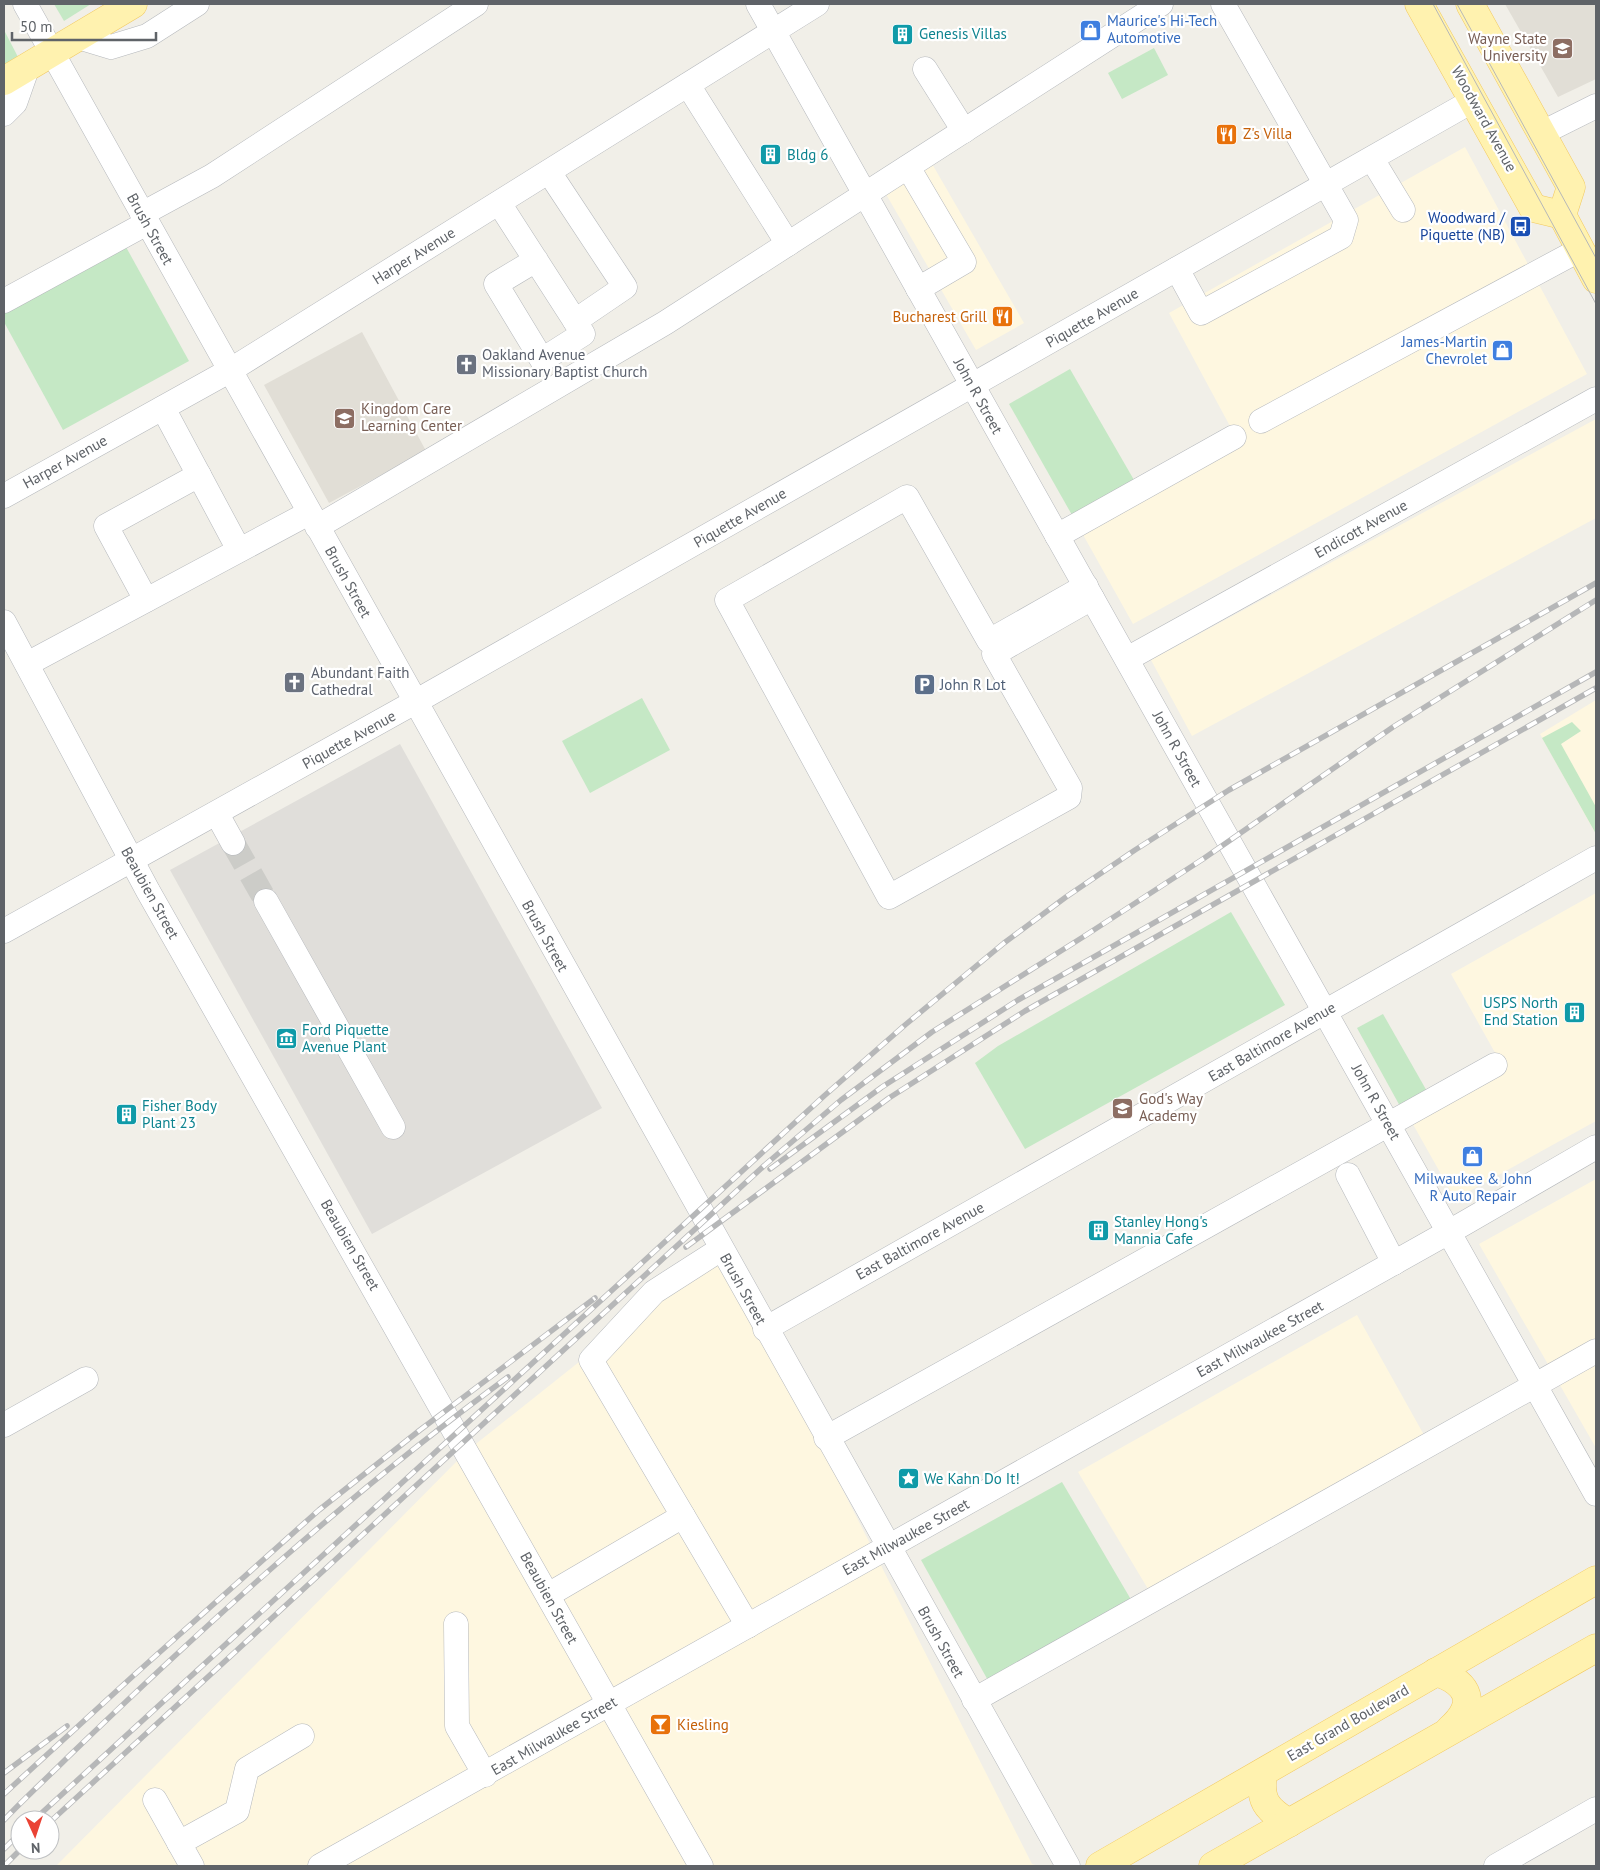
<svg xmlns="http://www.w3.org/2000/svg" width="1600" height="1870" viewBox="0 0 1600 1870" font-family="'PT Sans',sans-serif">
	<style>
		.commercial { fill: #fef7e0 }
		.industrial { fill: #e0deda }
		.education { fill: #e1ded6 }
		.green { fill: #c5e8c5 }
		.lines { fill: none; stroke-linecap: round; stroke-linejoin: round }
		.minor-tunnel { stroke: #ccccc8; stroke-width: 24; stroke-dasharray: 24 12; stroke-linecap: butt }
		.minor-casing { stroke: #b5b8bc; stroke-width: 25 }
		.major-casing { stroke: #f2c960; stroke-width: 29 }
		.minor { stroke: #fff; stroke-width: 24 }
		.major { stroke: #fff2af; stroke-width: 28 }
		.tram { stroke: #b6b7b8; stroke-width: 1 }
		.rail-casing { stroke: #b6b7b8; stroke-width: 5.5 }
		.rail { stroke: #fff; stroke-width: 4; stroke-dasharray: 11; stroke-linecap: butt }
		.labels { text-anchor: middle; stroke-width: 4.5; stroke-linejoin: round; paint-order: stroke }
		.shop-label { font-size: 15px; fill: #366cbe; stroke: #fff; text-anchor: start }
		.culture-label { font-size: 15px; fill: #0d838f; stroke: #fff; text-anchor: start }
		.education-label { font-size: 15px; fill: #785e54; stroke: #fff; text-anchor: start }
		.street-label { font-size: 15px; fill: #5f6368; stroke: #fff }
		.food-label { font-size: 15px; fill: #c56008; stroke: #fff; text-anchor: start }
		.transit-label { font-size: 15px; fill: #164399; stroke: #fff; text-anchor: end }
		.worship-label { font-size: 15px; fill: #5b616d; stroke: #fff; text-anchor: start }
		.service-label { font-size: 15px; fill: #4e5e75; stroke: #fff; text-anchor: start }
	</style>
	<rect width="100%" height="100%" fill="#f1efe8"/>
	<g class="commercial">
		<path d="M1465,147L1587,374L1133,624L1072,515L1231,428L1169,313Z"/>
		<path d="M931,162L1024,323L976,350L883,189Z"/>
		<path d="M1596,419V518L1192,736L1151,660Z"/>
		<path d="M1596,700V830L1594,831L1540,734Z"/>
		<path d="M1596,893V1121L1455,1199L1410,1119L1503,1067L1451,974Z"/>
		<path d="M1596,1179V1448L1479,1244Z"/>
		<path d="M721,1249L1032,1864L1039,1866H56L467,1451Z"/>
		<path d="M1357,1315L1424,1435L1148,1589L1078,1472Z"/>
	</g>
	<path class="industrial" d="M400,744L602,1108L372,1234L170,870Z"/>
	<g class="education">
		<path d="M1505,4H1596V79L1558,97Z"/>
		<path d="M362,332L426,451L329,503L264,385Z"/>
	</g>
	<g class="green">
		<path d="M54,4H91L64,21Z"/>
		<path d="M4,30L18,57L4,65Z"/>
		<path d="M1154,48L1168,75L1122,99L1108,73Z"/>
		<path d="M126,247L189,361L63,430L4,322V313Z"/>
		<path d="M1070,369L1134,480L1072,515L1009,404Z"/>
		<path d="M642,698L670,750L590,793L562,741Z"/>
		<path d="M1572,722L1581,731L1561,744L1596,807V834L1542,738Z"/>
		<path d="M1231,912L1285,1005L1025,1149L975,1063L998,1046Z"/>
		<path d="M1383,1014L1428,1093L1401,1108L1357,1028Z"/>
		<path d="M1062,1482L1133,1603L990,1684L921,1560Z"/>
	</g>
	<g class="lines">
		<path class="minor-tunnel" d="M233,843L266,901"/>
		<defs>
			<g id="minor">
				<path d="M25,4L1068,1866"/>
				<path d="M758,4L1596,1494"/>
				<path d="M78,37L111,47L147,36L197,4"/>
				<path d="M925,69L964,131"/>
				<path d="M688,85L788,244"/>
				<path d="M4,114L15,103L28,66"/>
				<path d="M1542,133L1596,106"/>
				<path d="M1372,159L1403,210"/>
				<path d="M908,167L964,262L918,289"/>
				<path d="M549,172L625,287L575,321"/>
				<path d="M499,203L575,321L583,334L542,360L496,284L536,260"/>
				<path d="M142,214L212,176L476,4"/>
				<path d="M1177,269L1201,313L1341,237L1346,220L1223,4"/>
				<path d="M4,301L147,223"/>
				<path d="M163,408L239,550"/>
				<path d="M1261,421L1581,249"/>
				<path d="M4,496L229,371L817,4"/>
				<path d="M317,527L665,323L1161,4"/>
				<path d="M1057,536L1234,437"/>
				<path d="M1086,586L989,641L907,497L727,600L889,897L1069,797L1070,788L994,654L1092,598"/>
				<path d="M146,600L106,526L199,475"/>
				<path d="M4,622L148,891L701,1866"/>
				<path d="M1127,659L1596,399"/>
				<path d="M27,664L309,513"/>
				<path d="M217,814L233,843"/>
				<path d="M266,901L393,1127"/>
				<path d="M4,931L415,702L1474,100"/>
				<path d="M1348,1175L1394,1263"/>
				<path d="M721,1249L654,1292L591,1360L748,1626"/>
				<path d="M765,1329L1596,858"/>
				<path d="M4,1425L86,1379"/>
				<path d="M826,1438L1495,1065"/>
				<path d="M548,1595L683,1516"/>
				<path d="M456,1624L457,1726L485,1775"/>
				<path d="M974,1700L1596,1351"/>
				<path d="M155,1800L192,1866"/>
				<path d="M179,1843L237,1811L247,1769L302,1736"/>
				<path d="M320,1866L1463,1224L1596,1147"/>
				<path d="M1496,1866L1596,1809"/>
			</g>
			<g id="major">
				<path d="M1419,4L1533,208L1562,215"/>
				<path d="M1470,4L1571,187L1562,215L1596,279"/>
				<path d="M4,81L133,4"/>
				<path d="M1436,1672C1470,1683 1478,1704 1450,1729"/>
				<path d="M1263,1773C1259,1800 1266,1809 1289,1823"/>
				<path d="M1100,1866L1596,1580"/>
				<path d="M1213,1866L1596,1648"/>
			</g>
		</defs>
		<use href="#minor" class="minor-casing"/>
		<use href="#major" class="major-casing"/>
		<use href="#minor" class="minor"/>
		<use href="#major" class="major"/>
		<g class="tram">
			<path d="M1433,4L1596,304"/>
			<path d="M1457,4L1596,258"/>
		</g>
		<defs>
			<g id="rail">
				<path d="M770,1169L882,1087L1018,1000L1596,672"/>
				<path d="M686,1247L889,1098L1025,1011L1596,688"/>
				<path d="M4,1773L67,1726"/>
				<path d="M4,1794L133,1676L319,1510L420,1430L595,1298"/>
				<path d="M4,1820C25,1798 47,1778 68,1757C208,1622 351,1492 508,1377"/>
				<path d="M34,1820L824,1096L905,1025L1004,943L1066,897L1135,850L1229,790L1596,583"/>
				<path d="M50,1822L766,1164L841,1100L932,1032L1083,937L1203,859L1393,727L1596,600"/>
				<path d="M4,1849L20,1833"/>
				<path d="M4,1866L20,1850"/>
			</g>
		</defs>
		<use href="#rail" class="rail-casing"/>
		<use href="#rail" class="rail"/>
	</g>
	<defs>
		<symbol id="shop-square" viewBox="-11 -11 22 22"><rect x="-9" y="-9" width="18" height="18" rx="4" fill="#3f7fe0" stroke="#fff"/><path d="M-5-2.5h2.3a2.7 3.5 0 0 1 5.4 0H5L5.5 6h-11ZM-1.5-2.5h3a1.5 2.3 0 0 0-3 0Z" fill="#fff"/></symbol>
		<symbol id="building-square" viewBox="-11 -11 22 22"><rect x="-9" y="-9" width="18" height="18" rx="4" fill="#0f9aa8" stroke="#fff"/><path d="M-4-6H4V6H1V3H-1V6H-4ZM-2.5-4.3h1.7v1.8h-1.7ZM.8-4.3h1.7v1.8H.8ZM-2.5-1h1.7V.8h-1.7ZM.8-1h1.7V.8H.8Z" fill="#fff"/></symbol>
		<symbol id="university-square" viewBox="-11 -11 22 22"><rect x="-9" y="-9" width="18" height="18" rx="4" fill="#8d6e63" stroke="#fff"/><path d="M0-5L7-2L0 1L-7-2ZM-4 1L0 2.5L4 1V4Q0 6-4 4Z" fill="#fff"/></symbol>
		<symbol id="restaurant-square" viewBox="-11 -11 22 22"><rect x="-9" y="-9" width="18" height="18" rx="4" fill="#e8710a" stroke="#fff"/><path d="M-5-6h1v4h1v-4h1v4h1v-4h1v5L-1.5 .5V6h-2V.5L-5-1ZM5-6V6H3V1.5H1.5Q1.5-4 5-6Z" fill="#fff"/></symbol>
		<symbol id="bus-square" viewBox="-11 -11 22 22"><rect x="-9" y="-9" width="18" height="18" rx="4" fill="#1a4fb4" stroke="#fff"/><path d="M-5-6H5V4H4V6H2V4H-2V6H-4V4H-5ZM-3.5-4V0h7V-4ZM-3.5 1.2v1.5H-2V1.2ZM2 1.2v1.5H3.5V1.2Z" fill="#fff"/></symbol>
		<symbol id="church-square" viewBox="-11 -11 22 22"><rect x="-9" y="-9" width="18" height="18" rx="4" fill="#6b7280" stroke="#fff"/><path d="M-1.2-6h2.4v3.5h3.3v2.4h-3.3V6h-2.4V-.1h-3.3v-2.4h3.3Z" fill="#fff"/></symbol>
		<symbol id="school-square" viewBox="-11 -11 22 22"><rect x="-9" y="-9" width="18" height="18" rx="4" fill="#8d6e63" stroke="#fff"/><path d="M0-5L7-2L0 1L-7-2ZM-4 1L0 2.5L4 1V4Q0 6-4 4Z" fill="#fff"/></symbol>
		<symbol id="parking-square" viewBox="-11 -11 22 22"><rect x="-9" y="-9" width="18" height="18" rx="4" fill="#5c6f8a" stroke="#fff"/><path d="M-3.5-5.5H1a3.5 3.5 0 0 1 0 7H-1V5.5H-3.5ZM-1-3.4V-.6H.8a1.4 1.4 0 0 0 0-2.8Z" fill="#fff"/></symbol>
		<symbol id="museum-square" viewBox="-11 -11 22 22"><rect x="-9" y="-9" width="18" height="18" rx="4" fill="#0f9aa8" stroke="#fff"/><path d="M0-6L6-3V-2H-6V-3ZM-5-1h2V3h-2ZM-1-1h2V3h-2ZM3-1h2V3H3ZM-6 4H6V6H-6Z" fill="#fff"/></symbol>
		<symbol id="sight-square" viewBox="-11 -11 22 22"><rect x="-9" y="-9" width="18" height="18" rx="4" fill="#0f9aa8" stroke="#fff"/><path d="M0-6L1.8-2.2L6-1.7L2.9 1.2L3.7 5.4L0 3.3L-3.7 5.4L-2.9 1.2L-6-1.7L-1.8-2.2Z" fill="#fff"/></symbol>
		<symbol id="bar-square" viewBox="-11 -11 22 22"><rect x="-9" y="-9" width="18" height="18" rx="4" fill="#e8710a" stroke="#fff"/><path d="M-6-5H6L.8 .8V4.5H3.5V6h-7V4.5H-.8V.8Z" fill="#fff"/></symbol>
	</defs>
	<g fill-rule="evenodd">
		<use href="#shop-square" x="1078" y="18" width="25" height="25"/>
		<use href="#building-square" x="890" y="22" width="25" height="25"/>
		<use href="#university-square" x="1550" y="36" width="25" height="25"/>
		<use href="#restaurant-square" x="1214" y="122" width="25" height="25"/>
		<use href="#building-square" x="758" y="142" width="25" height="25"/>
		<use href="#bus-square" x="1508" y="214" width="25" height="25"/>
		<use href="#restaurant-square" x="990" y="304" width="25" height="25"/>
		<use href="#shop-square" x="1490" y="338" width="25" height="25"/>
		<use href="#church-square" x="454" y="352" width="25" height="25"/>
		<use href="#school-square" x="332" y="406" width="25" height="25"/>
		<use href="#church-square" x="282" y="670" width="25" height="25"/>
		<use href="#parking-square" x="912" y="672" width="25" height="25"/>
		<use href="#building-square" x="1562" y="1000" width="25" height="25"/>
		<use href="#museum-square" x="274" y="1026" width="25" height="25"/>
		<use href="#school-square" x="1110" y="1096" width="25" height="25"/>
		<use href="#building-square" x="114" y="1102" width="25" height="25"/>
		<use href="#shop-square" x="1460" y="1144" width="25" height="25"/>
		<use href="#building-square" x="1086" y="1218" width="25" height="25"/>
		<use href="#sight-square" x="896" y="1466" width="25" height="25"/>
		<use href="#bar-square" x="648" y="1712" width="25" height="25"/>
	</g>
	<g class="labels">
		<g class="shop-label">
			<text x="1107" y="26">Maurice's Hi-Tech<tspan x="1107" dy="17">Automotive</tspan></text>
			<text x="1487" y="347" text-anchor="end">James-Martin<tspan x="1487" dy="17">Chevrolet</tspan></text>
			<text x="1473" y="1184" text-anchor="middle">Milwaukee &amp; John<tspan x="1473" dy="17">R Auto Repair</tspan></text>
		</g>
		<g class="culture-label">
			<text x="919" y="39">Genesis Villas</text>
			<text x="787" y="160">Bldg 6</text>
			<text x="1558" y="1008" text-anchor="end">USPS North<tspan x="1558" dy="17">End Station</tspan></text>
			<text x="302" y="1035">Ford Piquette<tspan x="302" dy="17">Avenue Plant</tspan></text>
			<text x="142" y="1111">Fisher Body<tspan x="142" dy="17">Plant 23</tspan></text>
			<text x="1114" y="1227">Stanley Hong's<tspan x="1114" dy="17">Mannia Cafe</tspan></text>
			<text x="924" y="1484">We Kahn Do It!</text>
		</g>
		<g class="education-label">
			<text x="1547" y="44" text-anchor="end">Wayne State<tspan x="1547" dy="17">University</tspan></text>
			<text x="361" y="414">Kingdom Care<tspan x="361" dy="17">Learning Center</tspan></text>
			<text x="1139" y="1104">God's Way<tspan x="1139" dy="17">Academy</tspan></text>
		</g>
		<g class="street-label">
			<text transform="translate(1484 119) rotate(61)" y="5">Woodward Avenue</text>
			<text transform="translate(150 229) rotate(61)" y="5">Brush Street</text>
			<text transform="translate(414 256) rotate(-32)" y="5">Harper Avenue</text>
			<text transform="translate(1092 318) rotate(-30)" y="5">Piquette Avenue</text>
			<text transform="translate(978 396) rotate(61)" y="5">John R Street</text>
			<text transform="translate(65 462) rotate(-29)" y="5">Harper Avenue</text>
			<text transform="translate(740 518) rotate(-30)" y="5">Piquette Avenue</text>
			<text transform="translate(1361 529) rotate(-29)" y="5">Endicott Avenue</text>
			<text transform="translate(348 582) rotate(61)" y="5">Brush Street</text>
			<text transform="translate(349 740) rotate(-29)" y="5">Piquette Avenue</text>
			<text transform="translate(1177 749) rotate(61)" y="5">John R Street</text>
			<text transform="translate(150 893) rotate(61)" y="5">Beaubien Street</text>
			<text transform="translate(545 936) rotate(61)" y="5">Brush Street</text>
			<text transform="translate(1272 1042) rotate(-30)" y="5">East Baltimore Avenue</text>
			<text transform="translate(1376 1102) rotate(61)" y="5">John R Street</text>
			<text transform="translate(920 1241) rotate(-29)" y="5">East Baltimore Avenue</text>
			<text transform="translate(350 1245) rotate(60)" y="5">Beaubien Street</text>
			<text transform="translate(743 1289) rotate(61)" y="5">Brush Street</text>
			<text transform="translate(1260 1339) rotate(-29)" y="5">East Milwaukee Street</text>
			<text transform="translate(906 1537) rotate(-29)" y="5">East Milwaukee Street</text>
			<text transform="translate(549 1598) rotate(61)" y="5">Beaubien Street</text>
			<text transform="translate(941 1642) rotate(61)" y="5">Brush Street</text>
			<text transform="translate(1348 1723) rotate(-30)" y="5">East Grand Boulevard</text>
			<text transform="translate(554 1736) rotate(-30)" y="5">East Milwaukee Street</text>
		</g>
		<g class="food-label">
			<text x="1243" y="139">Z's Villa</text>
			<text x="987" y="322" text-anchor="end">Bucharest Grill</text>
			<text x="677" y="1730">Kiesling</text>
		</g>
		<g class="transit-label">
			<text x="1505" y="223">Woodward /<tspan x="1505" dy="17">Piquette (NB)</tspan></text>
		</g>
		<g class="worship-label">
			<text x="482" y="360">Oakland Avenue<tspan x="482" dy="17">Missionary Baptist Church</tspan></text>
			<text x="311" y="678">Abundant Faith<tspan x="311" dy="17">Cathedral</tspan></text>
		</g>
		<g class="service-label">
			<text x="940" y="690">John R Lot</text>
		</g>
	</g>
	<rect width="1600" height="1870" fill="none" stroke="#5f6368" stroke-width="10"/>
	<g transform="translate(35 1835) rotate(177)"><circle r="24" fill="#ffffff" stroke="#bfc1c3"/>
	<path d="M0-4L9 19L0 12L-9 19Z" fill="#ea4335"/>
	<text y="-8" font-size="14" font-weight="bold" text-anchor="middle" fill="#5f6368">N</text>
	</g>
	<path d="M12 32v8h144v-8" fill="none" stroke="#5f6368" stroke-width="2.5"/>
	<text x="20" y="32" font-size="15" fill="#5f6368" stroke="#ffffff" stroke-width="4" paint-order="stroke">50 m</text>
</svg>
